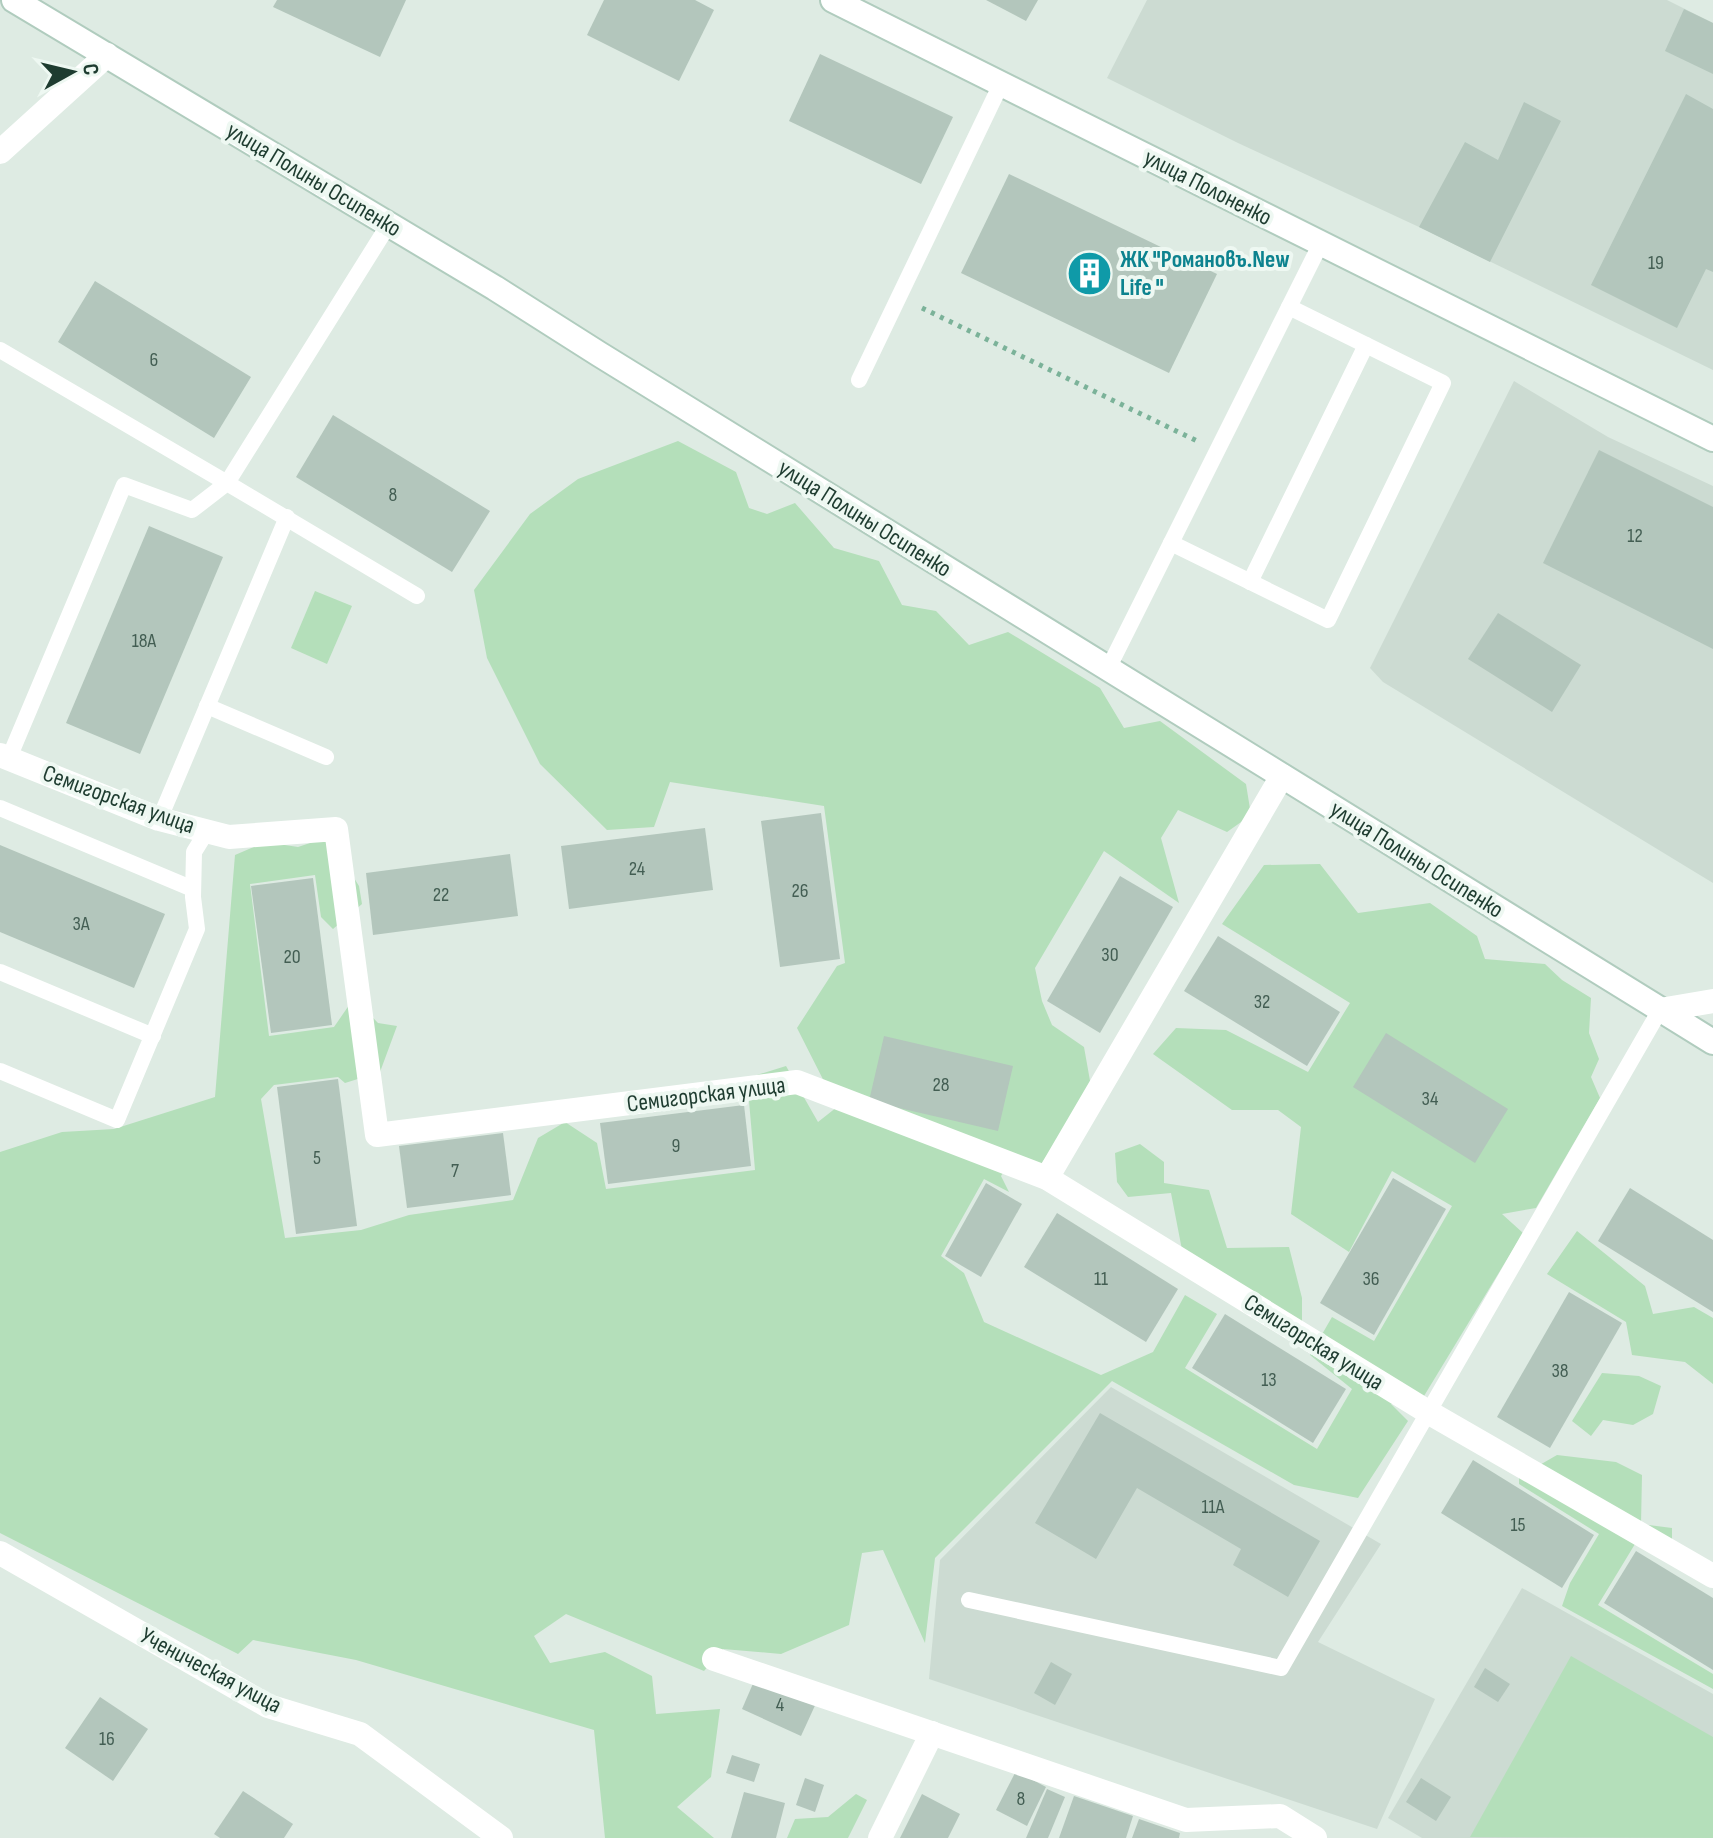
<svg xmlns="http://www.w3.org/2000/svg" width="1713" height="1838" viewBox="0 0 1713 1838" font-family="'Sofia Sans Condensed',sans-serif">
	<style>
		.built { fill: #ccdbd2 }
		.green { fill: #b4dfba }
		.building { fill: #b3c6bc }
		.lines { fill: none; stroke-linecap: round; stroke-linejoin: round }
		.secondary-casing { stroke: #b0ccbe; stroke-width: 28 }
		.path { stroke: #7bb299; stroke-width: 5; stroke-dasharray: 4 6; stroke-linecap: butt }
		.lane { stroke: #fff; stroke-width: 16 }
		.street { stroke: #fff; stroke-width: 24 }
		.secondary { stroke: #fff; stroke-width: 24 }
		.labels { text-anchor: middle; stroke-width: 8; stroke-linejoin: round; paint-order: stroke }
		.number-label { font-size: 20px; fill: #435e53 }
		.street-label { font-size: 24px; fill: #1e3c30; stroke: #eef8f2 }
		.culture-label { font-size: 24px; font-weight: bold; fill: #0d838f; stroke: #eef8f2; text-anchor: start }
	</style>
	<rect width="100%" height="100%" fill="#deebe3"/>
	<g class="built">
		<path d="M1147,0H1667L1713,23V370L1419,227L1238,143L1107,78Z"/>
		<path d="M1514,381L1608,437L1713,486V883L1383,682L1370,668Z"/>
		<path d="M1111,1387L1381,1544L1318,1642L1435,1699L1377,1829L929,1679L940,1560Z"/>
		<path d="M1522,1588L1713,1694V1838H1422L1388,1818Z"/>
	</g>
	<g class="green">
		<path d="M678,441L736,472L749,508L767,514L795,503L834,548L879,561L902,605L936,611L969,645L1008,632L1100,688L1124,728L1160,721L1246,784L1251,815L1227,832L1178,810L1161,838L1179,903L1104,851L1035,968L1042,1001L1052,1025L1084,1047L1092,1092L1041,1164L1014,1157L1001,1176L1009,1192L984,1179L941,1256L964,1273L984,1322L1101,1375L1153,1352L1185,1295L1217,1314L1185,1368L1317,1449L1352,1389L1310,1355L1332,1317L1374,1341L1452,1206L1392,1171L1349,1252L1291,1214L1301,1127L1278,1110H1232L1153,1054L1176,1028L1226,1030L1308,1072L1350,1003L1222,924L1264,865L1320,864L1358,913L1430,903L1477,936L1485,959L1545,964L1562,980L1591,998L1589,1033L1599,1059L1591,1077L1600,1098L1536,1208L1502,1214L1523,1233L1424,1396L1391,1404L1408,1421L1358,1498L1294,1485L1112,1381L935,1558L925,1643L883,1550L862,1553L849,1625L781,1654L723,1649L704,1671L566,1614L534,1636L550,1663L605,1652L652,1676L656,1714L720,1709L711,1777L677,1807L714,1838H605L594,1730L356,1660L253,1640L238,1654L0,1533V1152L62,1132L114,1129L215,1097L235,855L265,842L298,847L328,837L359,886L362,904L333,929L321,917L315,875L250,884L269,1036L334,1027L354,998L378,1023L397,1026L380,1072L345,1083L338,1077L274,1085L261,1099L285,1238L361,1230L409,1215L513,1200L538,1138L565,1122L597,1143L606,1189L755,1170L747,1078L786,1066L818,1122L837,1107L797,1028L837,966L845,963L824,806L670,782L654,827L607,830L540,764L487,658L474,590L530,514L578,479Z"/>
		<path d="M315,591L352,606L327,664L291,648Z"/>
		<path d="M1140,1144L1164,1162V1183L1209,1190L1227,1248L1289,1247L1302,1298V1327L1183,1255L1171,1193L1128,1197L1117,1182L1115,1153Z"/>
		<path d="M1577,1231L1645,1286L1653,1314L1694,1307L1713,1318V1384L1685,1362L1632,1355L1626,1322L1547,1274Z"/>
		<path d="M1602,1373L1639,1376L1661,1386L1653,1414L1633,1425L1603,1420L1591,1436L1572,1421Z"/>
		<path d="M1557,1455L1616,1462L1642,1475L1641,1524L1672,1528V1548L1635,1544L1598,1605L1713,1674V1689L1562,1606L1570,1583L1599,1534L1519,1484V1477Z"/>
		<path d="M1571,1656L1713,1737V1838L1470,1837Z"/>
		<path d="M856,1794L867,1800L848,1838H787L795,1819L828,1817Z"/>
	</g>
	<g class="building">
		<path d="M277,0H406L380,57L273,7Z"/>
		<path d="M604,0H695L714,10L679,81L587,35Z"/>
		<path d="M986,0H1038L1026,21Z"/>
		<path d="M1684,9L1713,23V74L1665,51Z"/>
		<path d="M820,54L953,117L921,184L789,121Z"/>
		<path d="M1686,94L1713,109V272L1706,269L1677,328L1591,285Z"/>
		<path d="M1524,102L1561,121L1490,262L1419,227L1465,142L1498,160Z"/>
		<path d="M1009,174L1217,274L1169,373L961,273Z"/>
		<path d="M95,281L251,377L214,438L58,342Z"/>
		<path d="M333,415L490,511L452,572L296,477Z"/>
		<path d="M1599,450L1713,507V649L1543,563Z"/>
		<path d="M149,526L223,557L140,754L66,723Z"/>
		<path d="M1498,613L1581,665L1552,712L1468,659Z"/>
		<path d="M821,813L840,959L780,967L761,821Z"/>
		<path d="M705,828L713,890L569,909L561,846Z"/>
		<path d="M0,845L165,914L134,988L0,932Z"/>
		<path d="M510,854L518,916L373,935L366,873Z"/>
		<path d="M1120,876L1173,907L1100,1033L1047,1001Z"/>
		<path d="M313,878L332,1025L271,1033L251,886Z"/>
		<path d="M1218,936L1340,1012L1307,1066L1184,991Z"/>
		<path d="M1386,1033L1508,1109L1475,1163L1353,1087Z"/>
		<path d="M884,1036L1013,1066L998,1131L869,1101Z"/>
		<path d="M338,1079L357,1226L296,1234L277,1087Z"/>
		<path d="M744,1105L751,1166L608,1184L600,1123Z"/>
		<path d="M503,1133L511,1195L407,1208L399,1146Z"/>
		<path d="M1393,1178L1446,1209L1374,1335L1320,1303Z"/>
		<path d="M986,1183L1022,1204L981,1277L945,1256Z"/>
		<path d="M1630,1188L1713,1240V1312L1598,1241Z"/>
		<path d="M1057,1213L1178,1289L1146,1342L1024,1267Z"/>
		<path d="M1569,1292L1622,1323L1550,1448L1497,1417Z"/>
		<path d="M1225,1314L1346,1389L1313,1443L1192,1368Z"/>
		<path d="M1100,1413L1320,1541L1288,1597L1233,1565L1241,1549L1137,1488L1096,1559L1035,1523Z"/>
		<path d="M1473,1460L1594,1535L1562,1588L1441,1513Z"/>
		<path d="M1636,1551L1713,1598V1670L1604,1603Z"/>
		<path d="M1051,1662L1072,1674L1055,1705L1034,1693Z"/>
		<path d="M1485,1668L1510,1684L1498,1702L1474,1687Z"/>
		<path d="M758,1672L818,1699L801,1736L742,1709Z"/>
		<path d="M100,1697L148,1729L113,1781L65,1748Z"/>
		<path d="M732,1755L760,1764L754,1782L726,1773Z"/>
		<path d="M1016,1771L1046,1787L1027,1826L996,1810Z"/>
		<path d="M805,1778L824,1785L815,1812L796,1805Z"/>
		<path d="M1421,1778L1451,1797L1436,1821L1406,1802Z"/>
		<path d="M1047,1789L1065,1797L1048,1838H1026Z"/>
		<path d="M243,1791L293,1824L284,1838H220L214,1834Z"/>
		<path d="M744,1792L785,1803L776,1838H731Z"/>
		<path d="M922,1794L960,1814L948,1838H900Z"/>
		<path d="M1074,1796L1133,1816L1126,1838H1059Z"/>
		<path d="M1139,1819L1180,1833L1179,1838H1132Z"/>
	</g>
	<g class="lines">
		<defs>
			<g id="secondary">
				<path d="M14,0L495,288L599,354L1713,1042"/>
				<path d="M833,0L1713,439"/>
			</g>
		</defs>
		<use href="#secondary" class="secondary-casing"/>
		<path class="path" d="M922,308L1197,441"/>
		<g class="lane">
			<path d="M0,350L227,483L389,224"/>
			<path d="M859,380L1001,84"/>
			<path d="M1171,543L1328,620L1443,383L1289,307"/>
			<path d="M1250,582L1366,345"/>
			<path d="M1108,669L1321,243"/>
			<path d="M207,706L326,757"/>
			<path d="M9,758L124,485L192,510L227,483L417,596"/>
			<path d="M0,808L193,889"/>
			<path d="M160,818L287,517"/>
			<path d="M0,972L153,1036"/>
			<path d="M0,1071L117,1120L197,929L193,897L194,852L207,831"/>
			<path d="M969,1600L1281,1668L1660,1010"/>
		</g>
		<g class="street">
			<path d="M0,152L107,55"/>
			<path d="M0,755L159,819L229,837L336,829L377,1135L797,1082L1047,1178L1428,1412L1713,1576"/>
			<path d="M1660,1010L1713,1001"/>
			<path d="M1047,1178L1282,776"/>
			<path d="M0,1553L268,1706L360,1734L501,1838"/>
			<path d="M714,1659L1186,1820L1280,1816L1315,1838"/>
			<path d="M880,1838L932,1733"/>
		</g>
		<use href="#secondary" class="secondary"/>
	</g>
	<defs>
		<symbol id="building-disc" viewBox="-11 -11 22 22"><circle r="9.5" fill="#0f9aa8" stroke="#eef8f2"/><path d="M-4-6H4V6H1V3H-1V6H-4ZM-2.5-4.3h1.7v1.8h-1.7ZM.8-4.3h1.7v1.8H.8ZM-2.5-1h1.7V.8h-1.7ZM.8-1h1.7V.8H.8Z" fill="#fff"/></symbol>
	</defs>
	<g fill-rule="evenodd">
		<use href="#building-disc" x="1064" y="248" width="51" height="51"/>
	</g>
	<g class="labels">
		<g class="number-label">
			<text x="1656" y="269">19</text>
			<text x="154" y="366">6</text>
			<text x="393" y="501">8</text>
			<text x="1635" y="542">12</text>
			<text x="144" y="647">18А</text>
			<text x="637" y="875">24</text>
			<text x="800" y="897">26</text>
			<text x="441" y="901">22</text>
			<text x="81" y="930">3А</text>
			<text x="1110" y="961">30</text>
			<text x="292" y="963">20</text>
			<text x="1262" y="1008">32</text>
			<text x="941" y="1091">28</text>
			<text x="1430" y="1105">34</text>
			<text x="676" y="1152">9</text>
			<text x="317" y="1164">5</text>
			<text x="455" y="1177">7</text>
			<text x="1101" y="1285">11</text>
			<text x="1371" y="1285">36</text>
			<text x="1560" y="1377">38</text>
			<text x="1269" y="1386">13</text>
			<text x="1213" y="1513">11А</text>
			<text x="1518" y="1531">15</text>
			<text x="780" y="1711">4</text>
			<text x="107" y="1745">16</text>
			<text x="1021" y="1805">8</text>
		</g>
		<g class="street-label">
			<text transform="translate(314 179) rotate(31)" y="8">улица Полины Осипенко</text>
			<text transform="translate(1208 187) rotate(27)" y="8">улица Полоненко</text>
			<text transform="translate(865 518) rotate(32)" y="8">улица Полины Осипенко</text>
			<text transform="translate(119 799) rotate(20)" y="8">Семигорская улица</text>
			<text transform="translate(1417 859) rotate(32)" y="8">улица Полины Осипенко</text>
			<text transform="translate(706 1094) rotate(-7)" y="8">Семигорская улица</text>
			<text transform="translate(1314 1342) rotate(32)" y="8">Семигорская улица</text>
			<text transform="translate(211 1670) rotate(28)" y="8">Ученическая улица</text>
		</g>
		<g class="culture-label">
			<text x="1120" y="267">ЖК "Романовъ.New<tspan x="1120" dy="28">Life "</tspan></text>
		</g>
	</g>
	<g transform="translate(72 72) rotate(82)" stroke="#eef8f2" stroke-width="6" paint-order="stroke">
	<path d="M0-6L14 30L0 20L-14 30Z" fill="#1e3c30"/>
	<text y="-12" font-size="22" font-weight="bold" text-anchor="middle" fill="#1e3c30">С</text>
	</g>
</svg>
